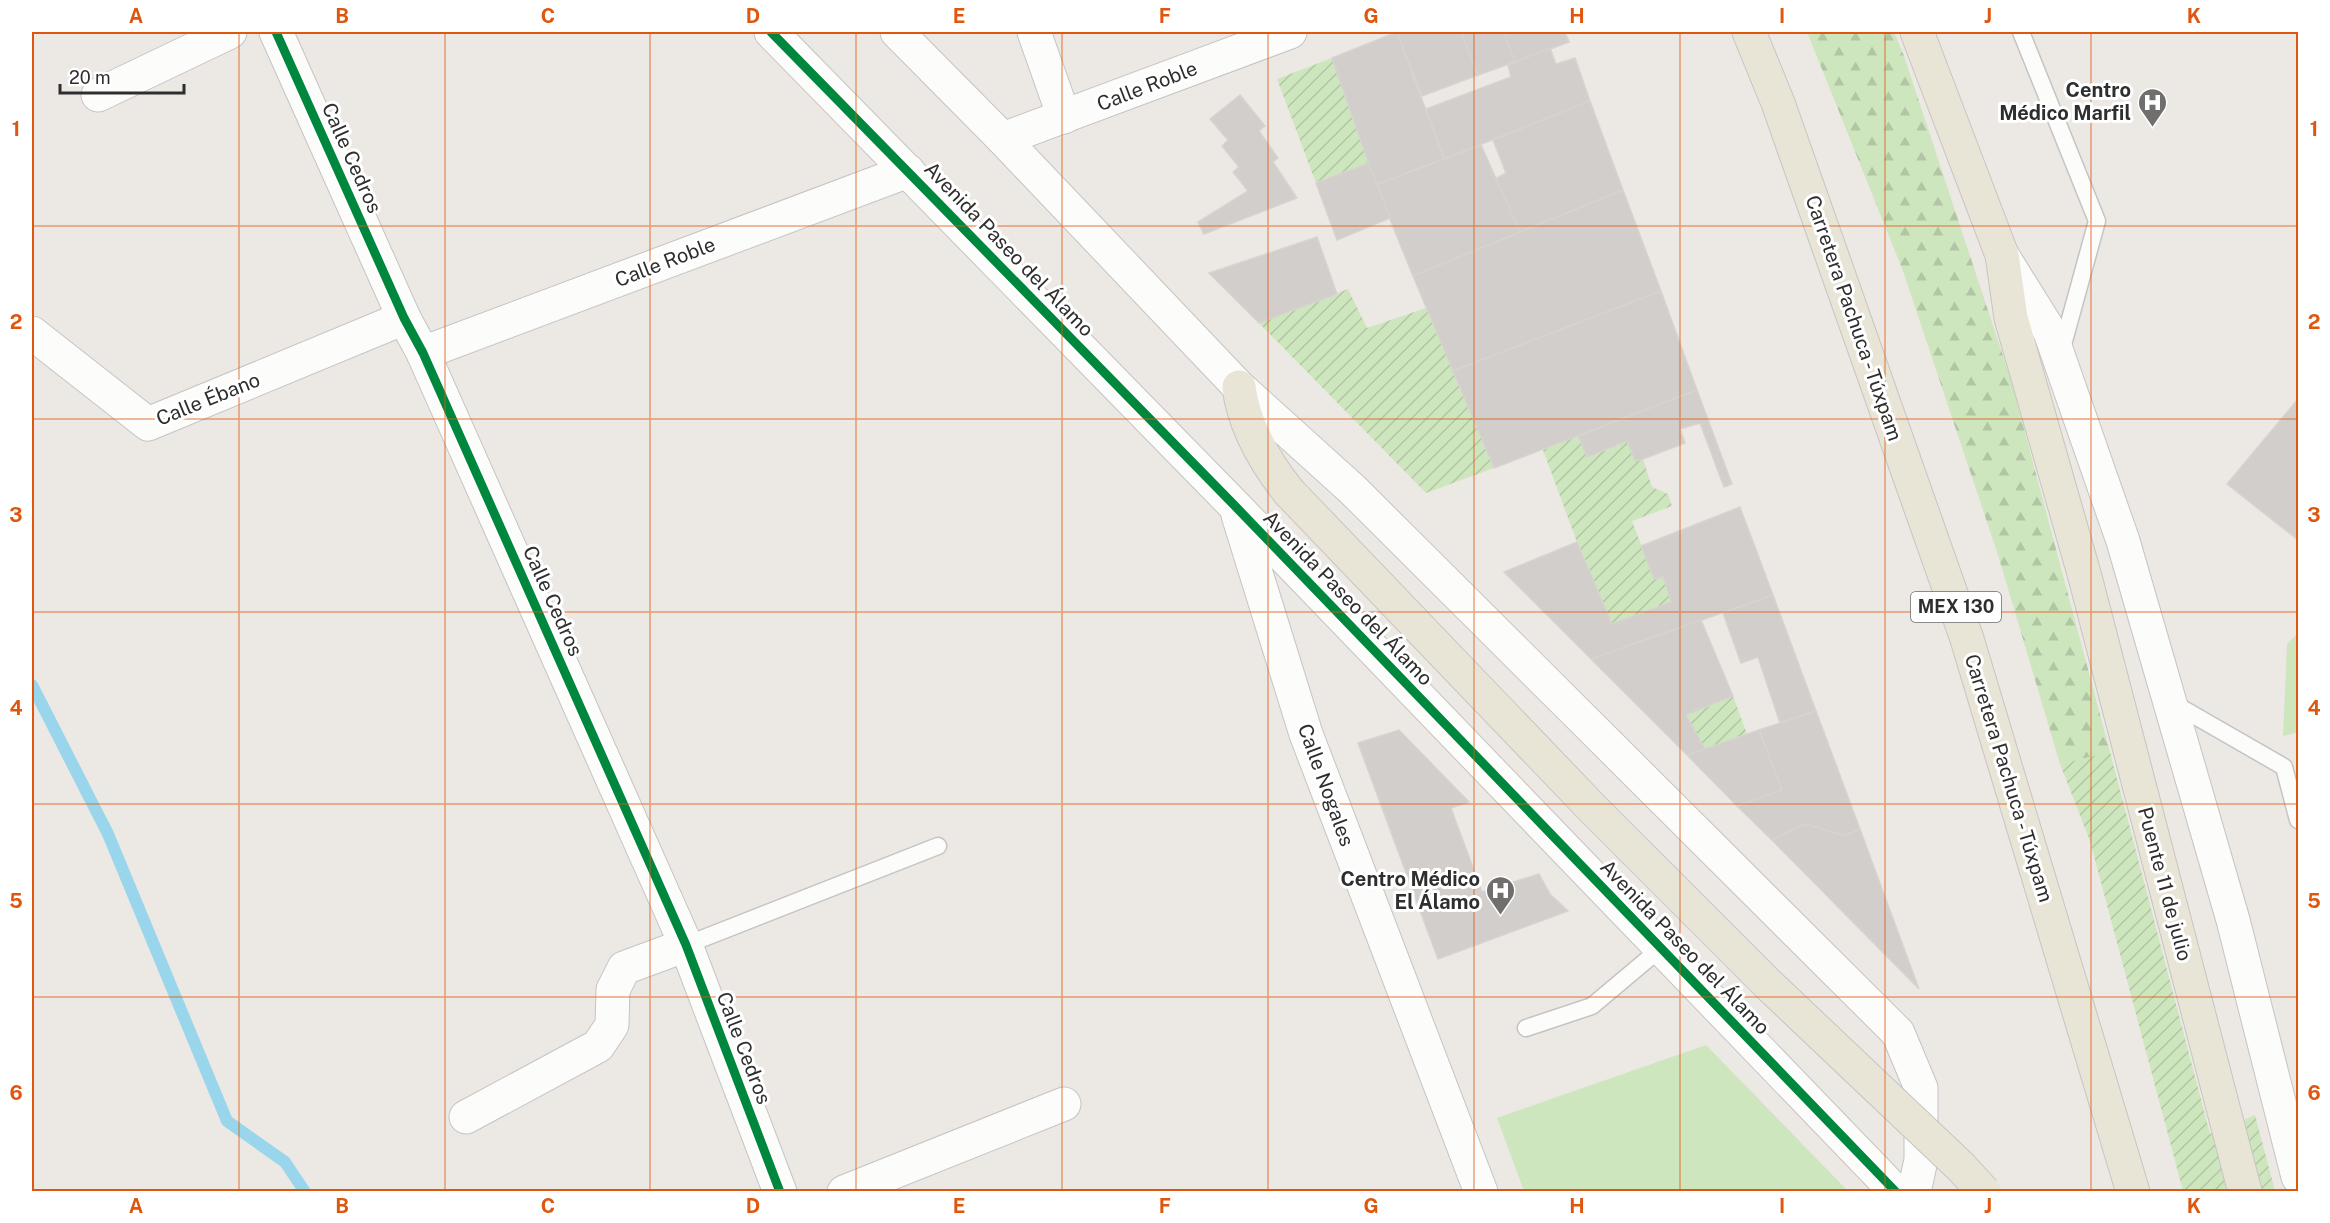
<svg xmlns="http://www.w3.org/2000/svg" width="2330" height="1223" viewBox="0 0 2330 1223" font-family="'Public Sans',sans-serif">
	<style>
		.grass { fill: #cee6be }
		.forest { fill: url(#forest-firs) }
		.garden { fill: url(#garden-furrows) }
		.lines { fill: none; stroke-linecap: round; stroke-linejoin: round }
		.stream { stroke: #99d6ec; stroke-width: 12 }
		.building { fill: #d1cecb; stroke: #d7d4d0; stroke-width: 1.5 }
		.service-casing { stroke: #c5c4c5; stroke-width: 19 }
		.minor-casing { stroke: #c5c4c5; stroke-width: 35 }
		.tertiary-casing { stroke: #c5c4c5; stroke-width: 35 }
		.primary-casing { stroke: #c6c5c4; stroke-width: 35 }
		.service { stroke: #fcfcfb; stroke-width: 16 }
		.minor { stroke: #fcfcfb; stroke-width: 33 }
		.tertiary { stroke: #fcfcfb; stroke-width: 33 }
		.primary { stroke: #e8e4d6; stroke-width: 33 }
		.primary-bridge-casing { stroke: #c6c5c4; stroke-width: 35; stroke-linecap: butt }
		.primary-bridge { stroke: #e8e4d6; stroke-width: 33 }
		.cycleway-casing { stroke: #fff; stroke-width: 13 }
		.cycleway { stroke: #00873e; stroke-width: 9 }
		.grid { fill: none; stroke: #df570e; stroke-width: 1.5; stroke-opacity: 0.55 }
		.labels { text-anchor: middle; stroke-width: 6; stroke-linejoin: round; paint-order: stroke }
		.shield { fill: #fff; stroke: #6d6d6d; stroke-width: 1.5 }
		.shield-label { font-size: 18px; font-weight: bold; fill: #2e2e2e }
		.street-label { font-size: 20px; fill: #2e2e2e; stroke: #fff }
		.poi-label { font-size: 20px; font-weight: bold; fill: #2e2e2e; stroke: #fff; text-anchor: end }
		.neatline { fill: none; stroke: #df570e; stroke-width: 2 }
		.grid-label { font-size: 20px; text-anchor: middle; font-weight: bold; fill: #df570e }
	</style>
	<defs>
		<pattern id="forest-firs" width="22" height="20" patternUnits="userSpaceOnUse" patternTransform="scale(1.5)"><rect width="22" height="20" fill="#cee6be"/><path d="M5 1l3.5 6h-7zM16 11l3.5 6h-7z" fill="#b1c6a4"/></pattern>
		<pattern id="garden-furrows" width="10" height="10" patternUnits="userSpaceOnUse" patternTransform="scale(1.5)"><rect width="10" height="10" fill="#cee6be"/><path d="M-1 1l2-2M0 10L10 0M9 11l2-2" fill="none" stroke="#b1c6a4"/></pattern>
	</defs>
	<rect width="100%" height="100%" fill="#ece8e4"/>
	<g class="grass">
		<path d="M2298,633V732L2283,736L2287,644Z"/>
		<path d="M1706,1045L1848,1191H1524L1497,1118Z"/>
	</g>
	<path class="forest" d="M1807,32H1894L1904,56L2011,380L2110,752L2060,764L1998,555L1903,271Z"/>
	<g class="garden">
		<path d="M1332,58L1369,163L1316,183L1277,79Z"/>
		<path d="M1348,289L1367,328L1426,308L1494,468L1426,493L1259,323Z"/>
		<path d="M1578,436L1587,456L1627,441L1635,461L1643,459L1652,487L1668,494L1672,506L1632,521L1654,578L1663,577L1671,602L1612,624L1577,542L1543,450Z"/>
		<path d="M1733,696L1747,734L1705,749L1686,715Z"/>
		<path d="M2110,752L2210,1134L2255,1115L2275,1191H2183L2090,841L2060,764Z"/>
	</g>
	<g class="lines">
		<path class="stream" d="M32,685L108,834L227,1121L285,1162L305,1192"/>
	</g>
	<g class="building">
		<path d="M1397,32L1444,159L1376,185L1332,58Z"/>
		<path d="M1397,32H1461L1478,75L1422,96Z"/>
		<path d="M1461,32H1504L1515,62L1478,75Z"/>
		<path d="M1504,32H1565L1569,42L1515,62Z"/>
		<path d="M1550,48L1556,64L1575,58L1590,101L1444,159L1426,109L1511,77L1508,65Z"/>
		<path d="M1240,95L1265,126L1259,131L1278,158L1273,162L1297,198L1204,234L1198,222L1248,191L1233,172L1239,167L1222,146L1228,140L1210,119Z"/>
		<path d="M1590,101L1623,190L1520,232L1495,179L1506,173L1493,140Z"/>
		<path d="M1481,145L1520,232L1413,276L1376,185Z"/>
		<path d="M1369,163L1390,218L1337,240L1316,183Z"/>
		<path d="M1623,190L1661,291L1453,371L1413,276Z"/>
		<path d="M1317,237L1337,294L1259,323L1209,273Z"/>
		<path d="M1661,291L1697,390L1494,468L1453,371Z"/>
		<path d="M1697,390L1732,484L1724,487L1700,423L1680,429L1685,443L1643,459L1635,461L1627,441L1587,457L1578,436Z"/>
		<path d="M2298,399V540L2227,484Z"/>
		<path d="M1740,507L1773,595L1591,659L1504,572L1577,542L1612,624L1671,602L1663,577L1654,579L1641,546Z"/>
		<path d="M1773,595L1816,711L1780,723L1758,657L1741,663L1723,613Z"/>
		<path d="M1701,620L1733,696L1686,715L1705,749L1687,755L1591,659Z"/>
		<path d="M1816,711L1860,829L1845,836L1805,824L1772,840L1737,806L1782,790L1759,730Z"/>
		<path d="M1399,730L1469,802L1451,808L1482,892L1539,874L1550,894L1568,911L1438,959L1358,743Z"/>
		<path d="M1759,730L1782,790L1737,806L1687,755Z"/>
		<path d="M1805,824L1845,836L1860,829L1919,989L1772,840Z"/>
	</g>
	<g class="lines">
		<defs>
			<g id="service">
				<path d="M2021,32L2097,221L2061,352"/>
				<path d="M2171,702L2284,767L2298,820"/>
				<path d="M686,945L938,846"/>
				<path d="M1526,1028L1592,1006L1661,948"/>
			</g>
			<g id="minor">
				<path d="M276,32L404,318L423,353L686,945L780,1192"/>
				<path d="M771,32L1236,507L1896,1192"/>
				<path d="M897,32L1003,139L1239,387L1353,490L1898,1033L1921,1088V1160L1914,1192"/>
				<path d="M1034,32L1064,117"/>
				<path d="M98,95L230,32"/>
				<path d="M1003,139L1290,32"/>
				<path d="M32,333L148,424L404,318"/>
				<path d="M423,353L908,171"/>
				<path d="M1238,515L1306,734L1481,1192"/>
				<path d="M466,1117L598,1046L612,1025L613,990L624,968L686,945"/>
				<path d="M844,1192L1064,1104"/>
			</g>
			<path id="tertiary" d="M2002,255L2050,332L2123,541L2233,920L2298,1177"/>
			<g id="primary">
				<path d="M1749,32L1778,103L1967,639L2133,1192"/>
				<path d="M1917,32L2002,255L2011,318L2085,577L2245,1192"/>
				<path d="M1239,387C1244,426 1265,462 1289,492"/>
			</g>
		</defs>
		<use href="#service" class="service-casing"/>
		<use href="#minor" class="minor-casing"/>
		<use href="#tertiary" class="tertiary-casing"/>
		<use href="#primary" class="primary-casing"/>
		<use href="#service" class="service"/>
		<use href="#minor" class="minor"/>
		<use href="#tertiary" class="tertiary"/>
		<use href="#primary" class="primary"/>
		<defs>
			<path id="primary-bridge" d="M1289,492L1592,808L1769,985L1961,1167L1984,1192"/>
		</defs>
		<use href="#primary-bridge" class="primary-bridge-casing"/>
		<use href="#primary-bridge" class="primary-bridge"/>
		<defs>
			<g id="cycleway">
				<path d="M276,32L404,318L423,353L686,945L780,1192"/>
				<path d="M771,32L1236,507L1896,1192"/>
			</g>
		</defs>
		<use href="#cycleway" class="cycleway-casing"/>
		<use href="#cycleway" class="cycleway"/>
	</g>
	<path class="grid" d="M239,32V1192M445,32V1192M650,32V1192M856,32V1192M1062,32V1192M1268,32V1192M1474,32V1192M1680,32V1192M1885,32V1192M2091,32V1192M32,226H2298M32,419H2298M32,612H2298M32,804H2298M32,997H2298"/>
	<defs>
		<symbol id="hospital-pin" viewBox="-11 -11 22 30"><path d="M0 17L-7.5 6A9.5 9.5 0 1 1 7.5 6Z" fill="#706f6e" stroke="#fff"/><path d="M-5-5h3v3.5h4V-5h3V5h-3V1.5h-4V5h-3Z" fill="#fff"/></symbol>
	</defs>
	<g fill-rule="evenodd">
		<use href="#hospital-pin" x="2136" y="86" width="33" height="45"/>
		<use href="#hospital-pin" x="1484" y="874" width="33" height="45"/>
	</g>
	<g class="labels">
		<rect class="shield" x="1911" y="592" width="90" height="30" rx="4.5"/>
		<g class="shield-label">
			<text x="1956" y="613">MEX 130</text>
		</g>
		<g class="street-label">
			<text transform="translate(1147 86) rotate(-21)" y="7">Calle Roble</text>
			<text transform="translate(352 158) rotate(66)" y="7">Calle Cedros</text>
			<text transform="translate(1009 249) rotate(46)" y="7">Avenida Paseo del Álamo</text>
			<text transform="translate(665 262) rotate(-21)" y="7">Calle Roble</text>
			<text transform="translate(1854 318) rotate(71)" y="7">Carretera Pachuca - Túxpam</text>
			<text transform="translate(208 399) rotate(-22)" y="7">Calle Ébano</text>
			<text transform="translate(1348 598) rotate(46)" y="7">Avenida Paseo del Álamo</text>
			<text transform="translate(553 601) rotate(66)" y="7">Calle Cedros</text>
			<text transform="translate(2009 778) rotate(73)" y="7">Carretera Pachuca - Túxpam</text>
			<text transform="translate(1326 785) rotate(70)" y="7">Calle Nogales</text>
			<text transform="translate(2165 884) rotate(75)" y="7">Puente 11 de julio</text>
			<text transform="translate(1685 947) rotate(46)" y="7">Avenida Paseo del Álamo</text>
			<text transform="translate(744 1048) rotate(69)" y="7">Calle Cedros</text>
		</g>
		<g class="poi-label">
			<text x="2131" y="97">Centro<tspan x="2131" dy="23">Médico Marfil</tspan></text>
			<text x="1480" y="886">Centro Médico<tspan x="1480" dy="23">El Álamo</tspan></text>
		</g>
	</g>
	<rect width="2330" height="1223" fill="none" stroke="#ffffff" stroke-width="66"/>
	<path d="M60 84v9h124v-9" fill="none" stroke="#2e2e2e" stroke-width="3"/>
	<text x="69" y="84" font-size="18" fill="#2e2e2e" stroke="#ffffff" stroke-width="4.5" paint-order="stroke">20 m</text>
	<rect x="33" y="33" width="2264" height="1157" class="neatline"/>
	<g class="grid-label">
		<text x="136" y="23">A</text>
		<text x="342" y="23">B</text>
		<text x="548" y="23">C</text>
		<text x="753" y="23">D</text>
		<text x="959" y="23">E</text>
		<text x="1165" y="23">F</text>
		<text x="1371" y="23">G</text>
		<text x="1577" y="23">H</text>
		<text x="1782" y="23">I</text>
		<text x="1988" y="23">J</text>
		<text x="2194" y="23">K</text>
		<text x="16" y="136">1</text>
		<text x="2314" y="136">1</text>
		<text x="16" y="329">2</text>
		<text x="2314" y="329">2</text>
		<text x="16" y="522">3</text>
		<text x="2314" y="522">3</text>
		<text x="16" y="715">4</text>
		<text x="2314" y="715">4</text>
		<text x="16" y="908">5</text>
		<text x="2314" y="908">5</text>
		<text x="16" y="1100">6</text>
		<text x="2314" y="1100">6</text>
		<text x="136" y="1213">A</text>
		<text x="342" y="1213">B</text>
		<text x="548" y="1213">C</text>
		<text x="753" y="1213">D</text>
		<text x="959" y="1213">E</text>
		<text x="1165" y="1213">F</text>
		<text x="1371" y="1213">G</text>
		<text x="1577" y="1213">H</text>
		<text x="1782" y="1213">I</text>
		<text x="1988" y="1213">J</text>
		<text x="2194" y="1213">K</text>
	</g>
</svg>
